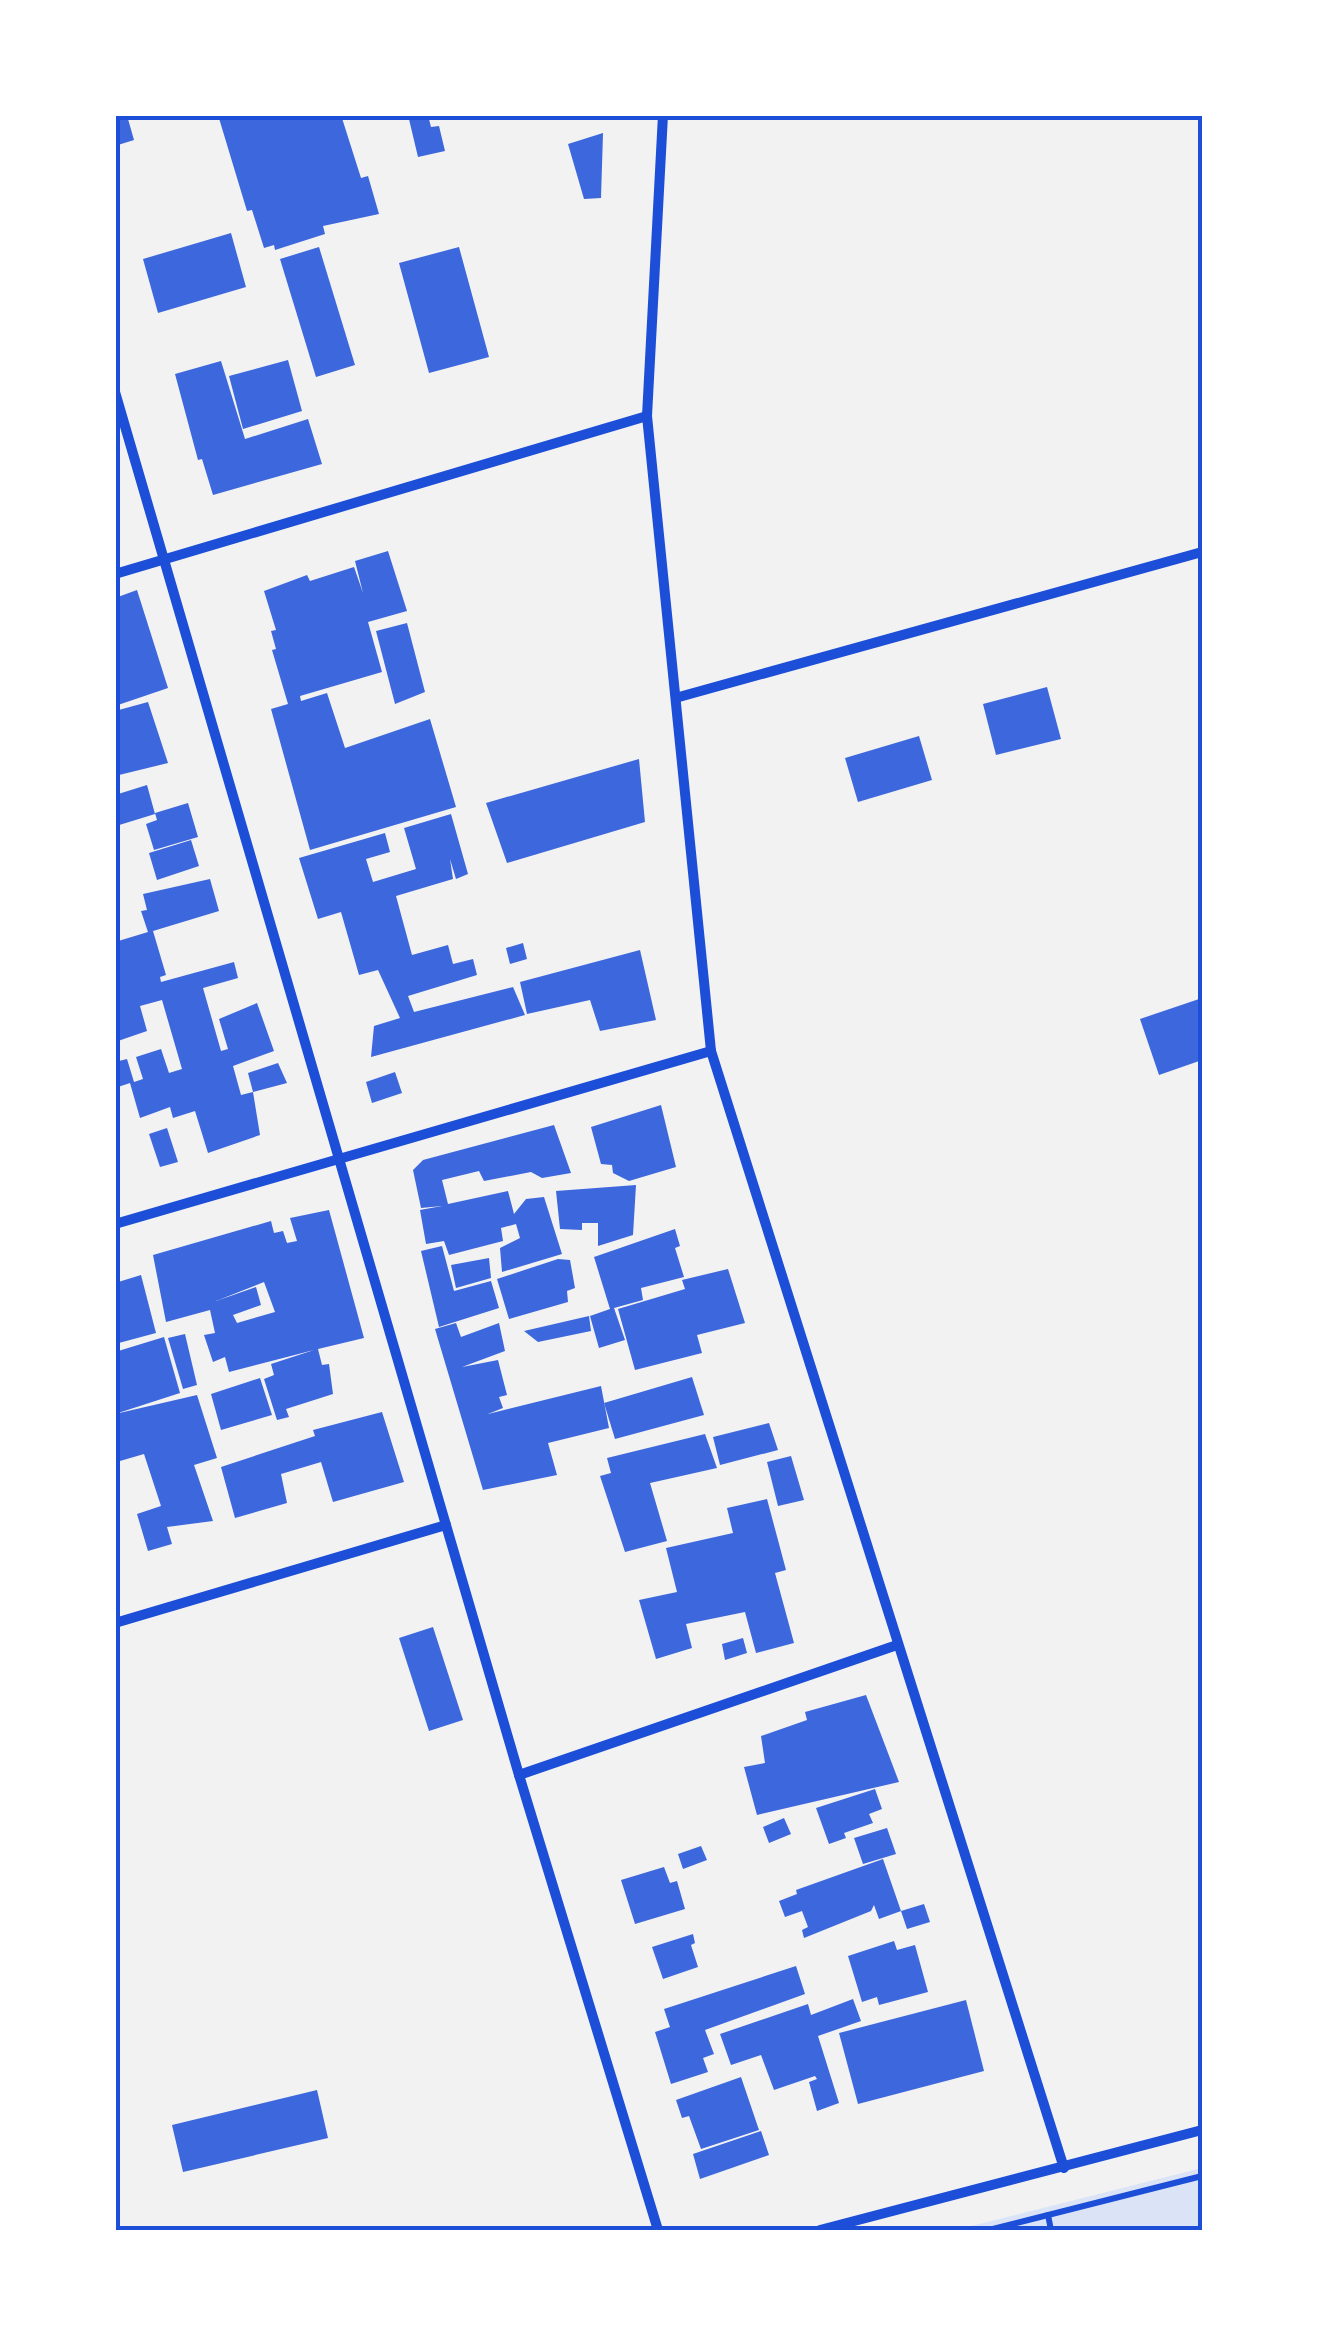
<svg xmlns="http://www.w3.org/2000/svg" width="1317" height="2345" viewBox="0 0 1317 2345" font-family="Figtree,sans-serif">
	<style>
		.green { fill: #dbe4f7 }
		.building { fill: #3d67dc; fill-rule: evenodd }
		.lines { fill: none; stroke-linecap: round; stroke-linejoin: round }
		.path { stroke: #1d4ed8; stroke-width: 6 }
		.minor { stroke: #1d4ed8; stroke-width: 10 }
		.neatline { fill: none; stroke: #1d4ed8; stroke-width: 4 }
	</style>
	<rect width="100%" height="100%" fill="#f2f2f2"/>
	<path class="green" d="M1202,2168V2230H955Z"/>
	<g class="building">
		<path d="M115,115H138L128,119L134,140L118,145Z"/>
		<path d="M218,115H341L361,178L368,176L379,214L323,226L325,234L275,250L274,245L264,248L252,210L247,211Z"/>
		<path d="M408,115H428L431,127L439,126L445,151L418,157Z"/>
		<path d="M603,133L601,198L584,199L568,144Z"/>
		<path d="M231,233L246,287L158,313L143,259Z"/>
		<path d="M319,247L355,365L316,377L280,259Z"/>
		<path d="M459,247L489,357L429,373L399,263Z"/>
		<path d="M288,360L302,411L243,429L229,376Z"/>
		<path d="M221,361L245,439L308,419L322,464L213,495L202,459L198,460L175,374Z"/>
		<path d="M388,551L407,611L368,622L382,672L300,696L301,701L327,693L345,748L430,719L456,807L310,850L271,709L288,704L272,650L276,649L271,631L276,630L264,591L307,575L310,581L354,567L363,593L355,561Z"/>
		<path d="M137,590L168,688L115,706V598Z"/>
		<path d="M407,623L425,692L395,704L376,631Z"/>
		<path d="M1047,687L1061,739L996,755L983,704Z"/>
		<path d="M148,702L168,763L115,776V711Z"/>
		<path d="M919,736L932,780L858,802L845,758Z"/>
		<path d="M639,759L645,822L507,863L486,803Z"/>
		<path d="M147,785L155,814L116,826L115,795Z"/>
		<path d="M188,803L198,837L154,850L146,824L157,820L155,813Z"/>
		<path d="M451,814L468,874L456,879L450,859L453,879L396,896L412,955L448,945L453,964L473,959L477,975L408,996L414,1012L513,987L525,1015L371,1057L374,1026L400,1018L378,970L359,975L341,912L318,919L299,858L385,833L390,852L366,859L373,882L416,869L404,828Z"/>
		<path d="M191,840L199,866L157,880L149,853Z"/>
		<path d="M210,879L219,911L153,931L166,975L160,977L161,982L234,962L238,978L203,988L221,1051L228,1049L219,1019L257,1003L274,1051L233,1066L241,1095L253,1092L260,1135L208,1153L195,1111L173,1118L170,1107L140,1118L130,1083L115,1088V1062L127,1059L134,1082L143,1079L136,1057L161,1049L169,1073L182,1069L162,1000L140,1006L147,1031L115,1042V942L148,932L141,911L147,910L143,894Z"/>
		<path d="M523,943L527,959L510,964L506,948Z"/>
		<path d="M640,950L656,1020L600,1031L590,1000L527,1014L520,982Z"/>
		<path d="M1202,998V1060L1159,1075L1140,1019Z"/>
		<path d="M278,1063L287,1083L253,1092L248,1073Z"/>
		<path d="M395,1072L402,1093L372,1103L366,1082Z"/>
		<path d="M661,1105L676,1167L629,1181L613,1173L612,1165L601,1164L591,1127Z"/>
		<path d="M554,1125L571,1173L542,1178L531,1172L484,1181L479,1171L442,1180L448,1204L508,1191L514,1214L526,1199L544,1197L562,1254L502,1272L500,1248L520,1238L516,1224L501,1228L503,1241L449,1255L444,1241L426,1244L420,1210L442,1206L421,1208L413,1170L423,1160Z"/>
		<path d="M167,1128L178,1162L160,1167L149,1134Z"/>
		<path d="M636,1185L633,1235L598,1246V1223H582V1230L560,1229L556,1191Z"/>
		<path d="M329,1210L364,1338L318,1349L322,1365L329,1364L333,1394L286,1409L289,1417L277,1420L264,1379L274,1375L271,1364L314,1350L229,1372L225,1357L213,1362L204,1335L215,1333L210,1310L166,1322L153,1255L271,1221L274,1233L283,1231L287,1243L297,1241L290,1218ZM264,1282L275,1312L237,1323L233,1315L261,1305L256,1287L216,1301Z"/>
		<path d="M675,1229L680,1246L675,1248L684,1277L641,1288L643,1300L614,1308L625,1340L599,1348L590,1316L610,1309L594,1257Z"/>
		<path d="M442,1246L454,1291L491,1281L499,1308L439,1327L421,1251Z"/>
		<path d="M489,1258L491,1278L456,1288L451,1265Z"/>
		<path d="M558,1259L570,1260L575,1288L567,1291L568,1302L509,1319L497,1279Z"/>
		<path d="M728,1269L745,1323L697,1335L702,1353L635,1370L618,1309L685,1289L682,1280Z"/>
		<path d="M141,1275L156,1333L115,1344V1283Z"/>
		<path d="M589,1316L591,1331L538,1342L524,1331Z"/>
		<path d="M456,1323L461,1337L499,1323L505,1351L462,1367L498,1360L507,1395L499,1397L503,1408L488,1414L601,1386L609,1428L548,1443L557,1475L483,1490L435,1329Z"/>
		<path d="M185,1334L197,1385L183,1389L168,1338Z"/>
		<path d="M164,1337L180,1393L115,1414V1352Z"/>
		<path d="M692,1377L704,1415L615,1439L604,1403Z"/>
		<path d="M260,1378L272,1415L221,1430L211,1394Z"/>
		<path d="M197,1395L217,1458L194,1465L213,1521L167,1527L172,1544L148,1551L137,1514L161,1506L144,1454L120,1461L115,1414Z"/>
		<path d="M382,1412L404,1482L333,1502L321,1462L281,1474L287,1503L235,1518L221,1467L315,1436L313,1430Z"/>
		<path d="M769,1423L778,1450L720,1465L713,1437Z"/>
		<path d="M705,1434L717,1468L650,1483L667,1541L625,1552L600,1476L611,1473L607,1458Z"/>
		<path d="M791,1456L804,1500L778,1506L767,1462Z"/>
		<path d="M767,1499L786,1570L775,1573L794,1643L756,1653L745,1612L686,1624L692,1648L656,1659L639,1600L677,1592L666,1548L733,1533L727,1508Z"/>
		<path d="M433,1627L463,1720L429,1731L399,1638Z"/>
		<path d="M743,1638L747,1653L725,1660L722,1644Z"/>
		<path d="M866,1695L899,1782L757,1815L744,1767L765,1763L761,1736L807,1720L805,1712Z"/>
		<path d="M875,1789L882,1809L869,1814L873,1823L844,1833L846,1838L829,1844L816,1808Z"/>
		<path d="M784,1818L791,1834L769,1843L763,1827Z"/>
		<path d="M887,1828L896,1854L863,1864L854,1838Z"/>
		<path d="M701,1846L707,1860L683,1869L678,1854Z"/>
		<path d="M883,1859L901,1911L879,1919L874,1905L871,1911L804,1938L802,1930L808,1927L802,1911L785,1917L779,1901L797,1894L796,1890Z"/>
		<path d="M664,1867L670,1883L677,1881L685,1909L635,1924L621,1880Z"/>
		<path d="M924,1904L930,1922L907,1929L901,1911Z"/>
		<path d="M693,1934L695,1943L691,1945L698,1967L663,1979L652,1947Z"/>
		<path d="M894,1941L897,1950L915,1945L928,1992L879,2005L877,1997L862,2002L848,1956Z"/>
		<path d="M796,1966L805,1994L705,2030L714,2054L703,2058L708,2072L671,2084L655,2032L670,2027L664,2009Z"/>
		<path d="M853,1999L861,2021L818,2036L839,2103L817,2111L809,2082L817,2079L815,2076L774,2090L761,2055L731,2065L720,2034L808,2004L811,2015Z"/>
		<path d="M966,2000L984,2071L858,2104L839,2033Z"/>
		<path d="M741,2077L759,2130L701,2149L689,2116L682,2118L676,2100Z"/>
		<path d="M317,2090L328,2138L183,2172L172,2125Z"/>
		<path d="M761,2131L769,2155L700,2179L693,2154Z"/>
	</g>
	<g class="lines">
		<g class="path">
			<path d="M1048,2215L1051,2230"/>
			<path d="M989,2230L1202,2176"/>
		</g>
		<g class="minor">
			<path d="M663,115L647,416L711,1051L1064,2168"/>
			<path d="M115,392L519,1775L658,2230"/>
			<path d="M115,574L647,416"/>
			<path d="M679,697L1202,552"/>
			<path d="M115,1224L711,1051"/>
			<path d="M115,1623L446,1525"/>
			<path d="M519,1775L897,1645"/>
			<path d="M820,2230L1202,2130"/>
		</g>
	</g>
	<rect width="1317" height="2345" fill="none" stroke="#ffffff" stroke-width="235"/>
	<rect x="118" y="118" width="1082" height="2110" class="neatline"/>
</svg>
